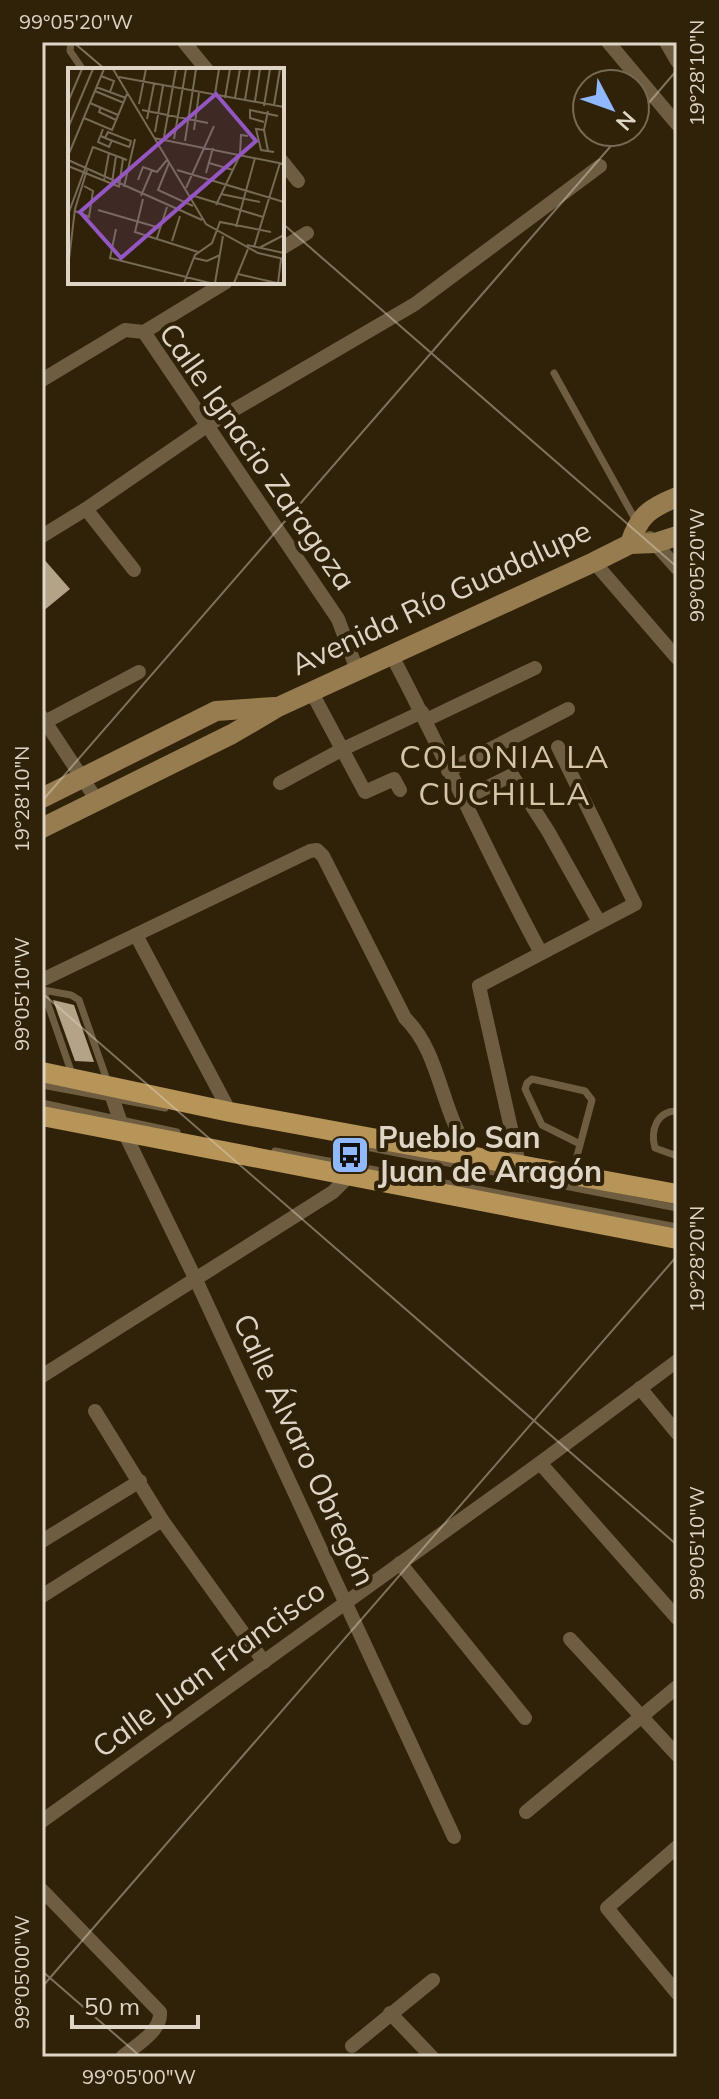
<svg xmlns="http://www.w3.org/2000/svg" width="719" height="2099" viewBox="0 0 719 2099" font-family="Mulish,sans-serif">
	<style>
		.building { fill: #b4a387 }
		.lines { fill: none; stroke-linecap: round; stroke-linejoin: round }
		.lane { stroke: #6e5d41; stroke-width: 7 }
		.street { stroke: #6e5d41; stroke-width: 14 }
		.secondary { stroke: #977c4f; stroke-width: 20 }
		.primary { stroke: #b79458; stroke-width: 20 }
		.ticks { fill: none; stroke: #ded5c7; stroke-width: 2; stroke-opacity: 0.45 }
		.labels { text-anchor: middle; stroke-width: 8; stroke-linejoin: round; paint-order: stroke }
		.street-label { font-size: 30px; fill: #ded5c7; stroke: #2f2209 }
		.poi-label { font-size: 30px; font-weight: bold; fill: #ded5c7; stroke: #2f2209; text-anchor: start }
		.neighbourhood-label { font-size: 32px; letter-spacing: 2px; fill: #d6c4a7; stroke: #2f2209 }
		.inset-road { fill: none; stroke: #756a55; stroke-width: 2 }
		.view { fill: #9456c1; fill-opacity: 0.15; stroke: #9456c1; stroke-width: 4 }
		.inset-edge { fill: none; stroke: #ded5c7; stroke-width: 4 }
		.neatline { fill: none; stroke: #ded5c7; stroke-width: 3 }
		.ticks-label { font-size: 20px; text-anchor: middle; fill: #ded5c7 }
	</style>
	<rect width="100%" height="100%" fill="#2f2209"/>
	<g class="building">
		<path d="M42,557L70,589L42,612Z"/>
		<path d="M53,1000L74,1005L94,1062L75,1061Z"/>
	</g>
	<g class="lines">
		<g class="lane">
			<path d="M71,42L70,51L83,70"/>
			<path d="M554,373L636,521"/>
			<path d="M72,1074L43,990L71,995L79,1000L108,1083"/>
			<path d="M42,1085L165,1108"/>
			<path d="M42,1103L177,1132"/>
			<path d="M677,1111C657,1111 650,1130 655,1148L677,1156"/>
			<path d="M361,1146L677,1208"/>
			<path d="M275,1151L677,1227"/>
			<path d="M573,1171L592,1100L585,1091L532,1079L527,1083L525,1089L542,1125L580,1144"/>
		</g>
		<g class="street">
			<path d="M184,42L207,70"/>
			<path d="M608,42L677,124"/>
			<path d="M666,42L677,61"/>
			<path d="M282,161L298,181"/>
			<path d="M282,248L307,233"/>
			<path d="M144,332L226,282"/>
			<path d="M42,380L125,330L144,332L338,619L357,670"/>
			<path d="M86,509L134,570"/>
			<path d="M42,536L86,509L208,425L415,304L600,166"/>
			<path d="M650,538L677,568"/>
			<path d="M594,562L677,658"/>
			<path d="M392,656C444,754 488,856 541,953"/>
			<path d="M311,691L365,792L394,779L400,790"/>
			<path d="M42,717L98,802"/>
			<path d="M426,720L535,668"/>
			<path d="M45,722L139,672"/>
			<path d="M448,771L568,709"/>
			<path d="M280,783L343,749L422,712"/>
			<path d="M462,800L512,775L548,831L599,922"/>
			<path d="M136,935L230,1112"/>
			<path d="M42,980L310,851L317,850L323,856L405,1018C442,1054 440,1114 472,1154"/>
			<path d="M108,1085L124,1132L196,1280L454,1837"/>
			<path d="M519,1164L479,986L635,904L558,747"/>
			<path d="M42,1376L333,1192L350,1175"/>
			<path d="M640,1388L677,1433"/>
			<path d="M95,1411L162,1520L264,1662"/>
			<path d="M540,1463L677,1618"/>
			<path d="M42,1541L140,1481"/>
			<path d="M400,1563L525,1718"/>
			<path d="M42,1596L162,1520"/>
			<path d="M570,1639L677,1755"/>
			<path d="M526,1812L677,1687"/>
			<path d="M42,1821L540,1463L677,1361"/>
			<path d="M677,1847L607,1908L677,1993"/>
			<path d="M42,1890L160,2012C162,2031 135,2046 122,2057"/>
			<path d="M390,2013L432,2057"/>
			<path d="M352,2046L433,1980"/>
		</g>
		<g class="secondary">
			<path d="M630,544C639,515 650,508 677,497"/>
			<path d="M42,798L216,711L274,707"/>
			<path d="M42,828L232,734L278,707L594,562L630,544L655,543L677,536"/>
		</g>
		<g class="primary">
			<path d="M42,1072L230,1112L677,1194"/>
			<path d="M42,1116L677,1239"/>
		</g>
	</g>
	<path class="ticks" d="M73,42L106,70M635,119L677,70M282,223L677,567M42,801L623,132M42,993L677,1545M42,1971L141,2057M42,1987L677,1256"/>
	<defs>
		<symbol id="bus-square" viewBox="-11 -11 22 22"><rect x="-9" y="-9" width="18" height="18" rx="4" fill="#8fb8fd" stroke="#2f2209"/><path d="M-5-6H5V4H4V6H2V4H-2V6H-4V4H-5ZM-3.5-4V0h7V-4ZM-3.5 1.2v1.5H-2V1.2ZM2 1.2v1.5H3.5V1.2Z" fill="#111"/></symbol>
	</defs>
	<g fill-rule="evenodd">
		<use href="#bus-square" x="328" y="1133" width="44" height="44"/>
	</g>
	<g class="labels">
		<g class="street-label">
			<text transform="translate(257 457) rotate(55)" y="10">Calle Ignacio Zaragoza</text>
			<text transform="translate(441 598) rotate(-25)" y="10">Avenida Río Guadalupe</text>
			<text transform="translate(304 1450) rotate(65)" y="10">Calle Álvaro Obregón</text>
			<text transform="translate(209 1669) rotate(-36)" y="10">Calle Juan Francisco</text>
		</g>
		<g class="poi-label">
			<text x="378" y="1148">Pueblo San<tspan x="378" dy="34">Juan de Aragón</tspan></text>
		</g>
		<g class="neighbourhood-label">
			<text x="505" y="768">COLONIA LA<tspan x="505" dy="37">CUCHILLA</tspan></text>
		</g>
	</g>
	<g transform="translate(68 68)">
		<rect width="216" height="216" fill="#2f2209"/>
		<path class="inset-road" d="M45,1L138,156L190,185L216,191M33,8L46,13L42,24M51,9L216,39M28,19L58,30M27,23L56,35M147,26L151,1M157,30L162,1M167,30L172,1M177,32L182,1M187,33L192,1M0,34L14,1M22,35L50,47M71,36L78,1M206,37L212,1M196,38L202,1M33,39L31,44L48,52M74,42L140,55M200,43L196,62L200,83M16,50L44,62L59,26M79,51L86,16M196,54L182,50V42L210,48M0,60L25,1M35,61L30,74L41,79L44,72M126,62L131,25M196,62L188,61L193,82L206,84M87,64L95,18M33,68L37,70L61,79L62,77L63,73L40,64L37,70M96,69L108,1M86,70L216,96M106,71L118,1M117,73L128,1M0,88L36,1M0,92L134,152M101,95L90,122L125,138M141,95L165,102M0,98L52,119M109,102L216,134M138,105L145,80M36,112L41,85M70,112L75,99L89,104L99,92M44,115L48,88M51,118L55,91M56,119L67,71M118,120L146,58M153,126L192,134M123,127L195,149M73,128L84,102M75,131L67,164L130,184M148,137L172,87L173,67L180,68M30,142L92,160M7,143L21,149L25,123L16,118M168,159L187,90M48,161L42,190L142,215M89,170L99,139M104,173L112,148M179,177L216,185M186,179L212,95M191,180L216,167M0,185L1,144L25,79L59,92M126,190L139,193L152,187M0,200L7,141L19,102M170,206L209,215M116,215L127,187L144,175L152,154L203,164M147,215L155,168M166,215L180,181M210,215L213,191"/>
		<path class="view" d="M148,26L188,73L53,190L12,144Z"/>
		<rect width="216" height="216" class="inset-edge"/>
	</g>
	<rect width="719" height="2099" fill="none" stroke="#2f2209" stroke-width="88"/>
	<g transform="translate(611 108) rotate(131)"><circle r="38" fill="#2f2209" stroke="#756a55" stroke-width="2"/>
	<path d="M0-6L14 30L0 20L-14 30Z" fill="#8fb8fd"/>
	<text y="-12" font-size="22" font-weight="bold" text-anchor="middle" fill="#ded5c7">N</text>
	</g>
	<path d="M72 2015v12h126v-12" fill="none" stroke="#ded5c7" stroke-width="4"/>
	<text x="84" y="2015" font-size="24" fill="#ded5c7" stroke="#2f2209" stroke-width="6" paint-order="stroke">50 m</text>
	<rect x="44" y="44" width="631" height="2011" class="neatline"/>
	<g class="ticks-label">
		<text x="76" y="29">99°05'20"W</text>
		<text transform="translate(697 73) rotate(-90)" y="7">19°28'10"N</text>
		<text transform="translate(697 565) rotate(-90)" y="7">99°05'20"W</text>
		<text transform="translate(22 799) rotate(-90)" y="7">19°28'10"N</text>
		<text transform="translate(22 994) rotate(-90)" y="7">99°05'10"W</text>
		<text transform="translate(697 1259) rotate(-90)" y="7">19°28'20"N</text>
		<text transform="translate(697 1543) rotate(-90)" y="7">99°05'10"W</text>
		<text transform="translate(22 1972) rotate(-90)" y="7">99°05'00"W</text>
		<text x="139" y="2084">99°05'00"W</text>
	</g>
</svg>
